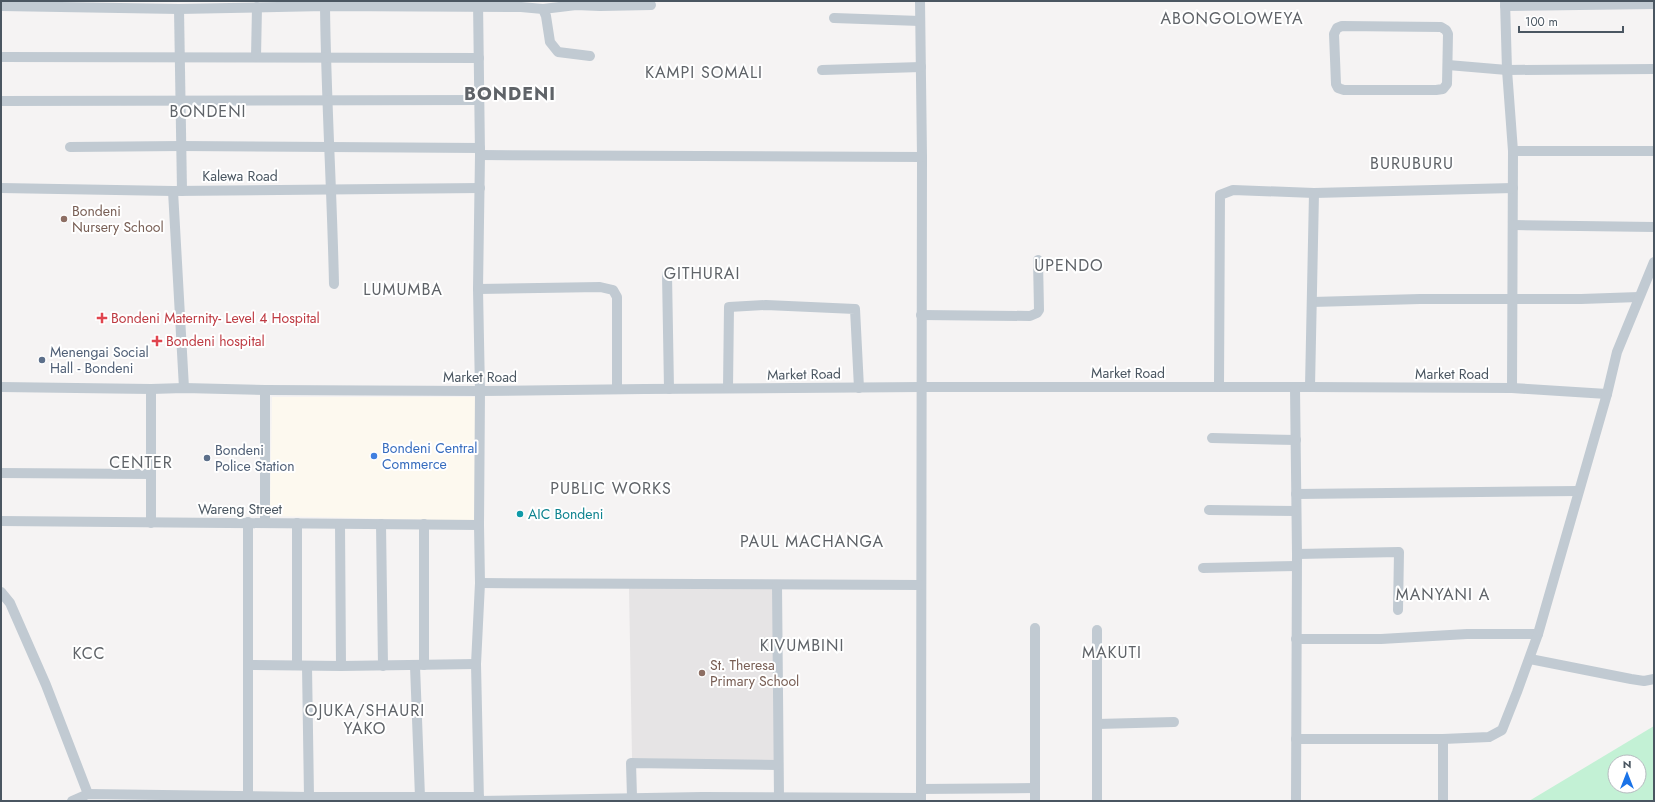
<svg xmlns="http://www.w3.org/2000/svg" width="1655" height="802" viewBox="0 0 1655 802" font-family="Jost,sans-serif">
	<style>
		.commercial { fill: #fdf9ef }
		.education { fill: #e6e4e5 }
		.green { fill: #c3f1d5; fill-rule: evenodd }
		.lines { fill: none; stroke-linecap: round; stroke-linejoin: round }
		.minor { stroke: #c1cad2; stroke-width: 10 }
		.education-dot { fill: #8d6e63; stroke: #fff; stroke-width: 1.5 }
		.health-dot { fill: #e0444e; stroke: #fff; stroke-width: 1.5 }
		.service-dot { fill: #5c6f8a; stroke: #fff; stroke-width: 1.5 }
		.shop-dot { fill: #3f7fe0; stroke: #fff; stroke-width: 1.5 }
		.culture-dot { fill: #0f9aa8; stroke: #fff; stroke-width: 1.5 }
		.labels { text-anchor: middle; stroke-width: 4; stroke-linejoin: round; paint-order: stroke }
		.street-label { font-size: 14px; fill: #4a5661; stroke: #fff }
		.education-label { font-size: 14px; fill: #785e54; stroke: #fff; text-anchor: start }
		.health-label { font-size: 14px; fill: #be3a42; stroke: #fff; text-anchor: start }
		.service-label { font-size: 14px; fill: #4e5e75; stroke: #fff; text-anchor: start }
		.shop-label { font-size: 14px; fill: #366cbe; stroke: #fff; text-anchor: start }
		.culture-label { font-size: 14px; fill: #0d838f; stroke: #fff; text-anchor: start }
		.quarter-label { font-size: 16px; letter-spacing: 1px; fill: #5f6368; stroke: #fff }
		.district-label { font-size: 18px; font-weight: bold; letter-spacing: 1px; fill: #5f6368; stroke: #fff }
	</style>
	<rect width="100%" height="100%" fill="#f5f3f3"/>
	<path class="commercial" d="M272,397H478L476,521L270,516Z"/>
	<path class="education" d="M629,588H774V762L632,758Z"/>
	<path class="green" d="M1654,726V801H1529ZM1615,762H1639V786H1615Z"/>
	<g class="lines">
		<g class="minor">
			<path d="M478,1L480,155L478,289L480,391L479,525L480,583L476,664L479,801"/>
			<path d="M920,1L922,157L921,801"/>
			<path d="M1505,1L1507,70L1513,151L1512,388"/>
			<path d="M1,6L179,9L325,6L521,7L543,9L546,16L550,42L558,52L590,56"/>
			<path d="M325,6C326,98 332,191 334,284"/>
			<path d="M1505,6L1654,4"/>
			<path d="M179,9L182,191"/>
			<path d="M543,9L576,5L600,6L651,5"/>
			<path d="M834,18L920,21"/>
			<path d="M1342,26L1441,27L1446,30L1448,34L1447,84L1443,89L1436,90H1344L1338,88L1336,84L1334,34L1337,28Z"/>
			<path d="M1,57L479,58"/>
			<path d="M256,57L257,7"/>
			<path d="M1448,65L1507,70L1654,69"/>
			<path d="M822,70L921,67"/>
			<path d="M1,101L479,100"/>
			<path d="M70,147L181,146L480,148"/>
			<path d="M1513,151H1654"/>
			<path d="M480,155L922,157"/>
			<path d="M1,188L173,191L480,188"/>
			<path d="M173,191L184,388"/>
			<path d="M1514,225L1654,227"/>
			<path d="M667,274L669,389"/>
			<path d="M478,289L600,287L613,290L617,297V389"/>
			<path d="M1312,302L1420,299H1581L1639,297"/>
			<path d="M921,315L1030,316L1037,313L1039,310L1038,260"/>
			<path d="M1,387L151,389L184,388L265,390L480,391L644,389L921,387H1310L1512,388L1607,394"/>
			<path d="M1219,387L1220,195L1233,190L1314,193L1513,188"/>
			<path d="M1310,387L1314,193"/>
			<path d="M728,388L729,307L766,305L855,309L859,388"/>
			<path d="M1295,388L1297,554L1296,801"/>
			<path d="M151,389V523"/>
			<path d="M265,390V522"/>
			<path d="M1212,438L1296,440"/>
			<path d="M1,473L151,474"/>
			<path d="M1296,494L1578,491"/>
			<path d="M1209,510L1296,511"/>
			<path d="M1,521L479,525"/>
			<path d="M297,523V665"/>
			<path d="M340,524L341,666"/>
			<path d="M381,524L383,666"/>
			<path d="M424,524V665"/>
			<path d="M1297,554L1399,552L1398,610"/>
			<path d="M1203,568L1296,566"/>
			<path d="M480,583L921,585"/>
			<path d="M777,585L779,798"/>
			<path d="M1,592L10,603L46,685L88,794"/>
			<path d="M1035,628V801"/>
			<path d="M1296,639H1381L1467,634H1538"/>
			<path d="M1530,659L1631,679L1644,681L1654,679"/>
			<path d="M248,665L341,666L476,664"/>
			<path d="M307,666L309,797"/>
			<path d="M415,666L420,797"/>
			<path d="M1097,724L1174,722"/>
			<path d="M1296,739H1443L1489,737L1502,730L1517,692L1538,634L1607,394L1617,352L1654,262"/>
			<path d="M1443,739V801"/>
			<path d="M921,789L1035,788"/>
			<path d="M632,797L631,763L778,765"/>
			<path d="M72,801L88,794L309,797H479"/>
			<path d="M248,801V522"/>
			<path d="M479,801L702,797L921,798"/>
			<path d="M1097,801V630"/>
		</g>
	</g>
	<g class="education-dot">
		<circle cx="64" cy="219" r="4"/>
		<circle cx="702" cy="673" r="4"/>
	</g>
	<g class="health-dot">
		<path d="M100 312h4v4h4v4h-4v4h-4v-4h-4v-4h4z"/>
		<path d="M155 335h4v4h4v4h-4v4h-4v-4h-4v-4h4z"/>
	</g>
	<g class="service-dot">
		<circle cx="42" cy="360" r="4"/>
		<circle cx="207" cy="458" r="4"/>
	</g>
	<circle class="shop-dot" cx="374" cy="456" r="4"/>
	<circle class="culture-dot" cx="520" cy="514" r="4"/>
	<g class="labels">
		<g class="street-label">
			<text x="240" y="181">Kalewa Road</text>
			<text x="1128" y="378">Market Road</text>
			<text transform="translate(804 374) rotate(-1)" y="5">Market Road</text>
			<text x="1452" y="379">Market Road</text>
			<text x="480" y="382">Market Road</text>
			<text x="240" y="514">Wareng Street</text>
		</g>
		<g class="education-label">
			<text x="72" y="216">Bondeni<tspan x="72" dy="16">Nursery School</tspan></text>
			<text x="710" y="670">St. Theresa<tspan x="710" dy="16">Primary School</tspan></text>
		</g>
		<g class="health-label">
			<text x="111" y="323">Bondeni Maternity- Level 4 Hospital</text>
			<text x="166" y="346">Bondeni hospital</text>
		</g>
		<g class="service-label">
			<text x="50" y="357">Menengai Social<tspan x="50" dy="16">Hall - Bondeni</tspan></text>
			<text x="215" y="455">Bondeni<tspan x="215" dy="16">Police Station</tspan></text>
		</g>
		<g class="shop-label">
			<text x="382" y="453">Bondeni Central<tspan x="382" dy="16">Commerce</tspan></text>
		</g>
		<g class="culture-label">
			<text x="528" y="519">AIC Bondeni</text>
		</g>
		<g class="quarter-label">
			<text x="1232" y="24">ABONGOLOWEYA</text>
			<text x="704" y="78">KAMPI SOMALI</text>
			<text x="208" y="117">BONDENI</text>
			<text x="1412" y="169">BURUBURU</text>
			<text x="1069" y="271">UPENDO</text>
			<text x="702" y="279">GITHURAI</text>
			<text x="403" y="295">LUMUMBA</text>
			<text x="141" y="468">CENTER</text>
			<text x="611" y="494">PUBLIC WORKS</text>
			<text x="812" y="547">PAUL MACHANGA</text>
			<text x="1443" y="600">MANYANI A</text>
			<text x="802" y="651">KIVUMBINI</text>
			<text x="1112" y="658">MAKUTI</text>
			<text x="89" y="659">KCC</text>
			<text x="365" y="716">OJUKA/SHAURI<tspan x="365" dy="18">YAKO</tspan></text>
		</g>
		<g class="district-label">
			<text x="510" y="100">BONDENI</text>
		</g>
	</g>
	<rect width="1655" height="802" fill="none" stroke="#4a5661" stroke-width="4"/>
	<g transform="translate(1627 774)"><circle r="19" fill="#ffffff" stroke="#b7bbc0"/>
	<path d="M0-3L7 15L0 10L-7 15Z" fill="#1a73e8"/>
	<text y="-6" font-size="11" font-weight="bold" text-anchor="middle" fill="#4a5661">N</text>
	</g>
	<path d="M1519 26v6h104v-6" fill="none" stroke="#4a5661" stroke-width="2"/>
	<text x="1525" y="26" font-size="12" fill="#4a5661" stroke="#ffffff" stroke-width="3" paint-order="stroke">100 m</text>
</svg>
